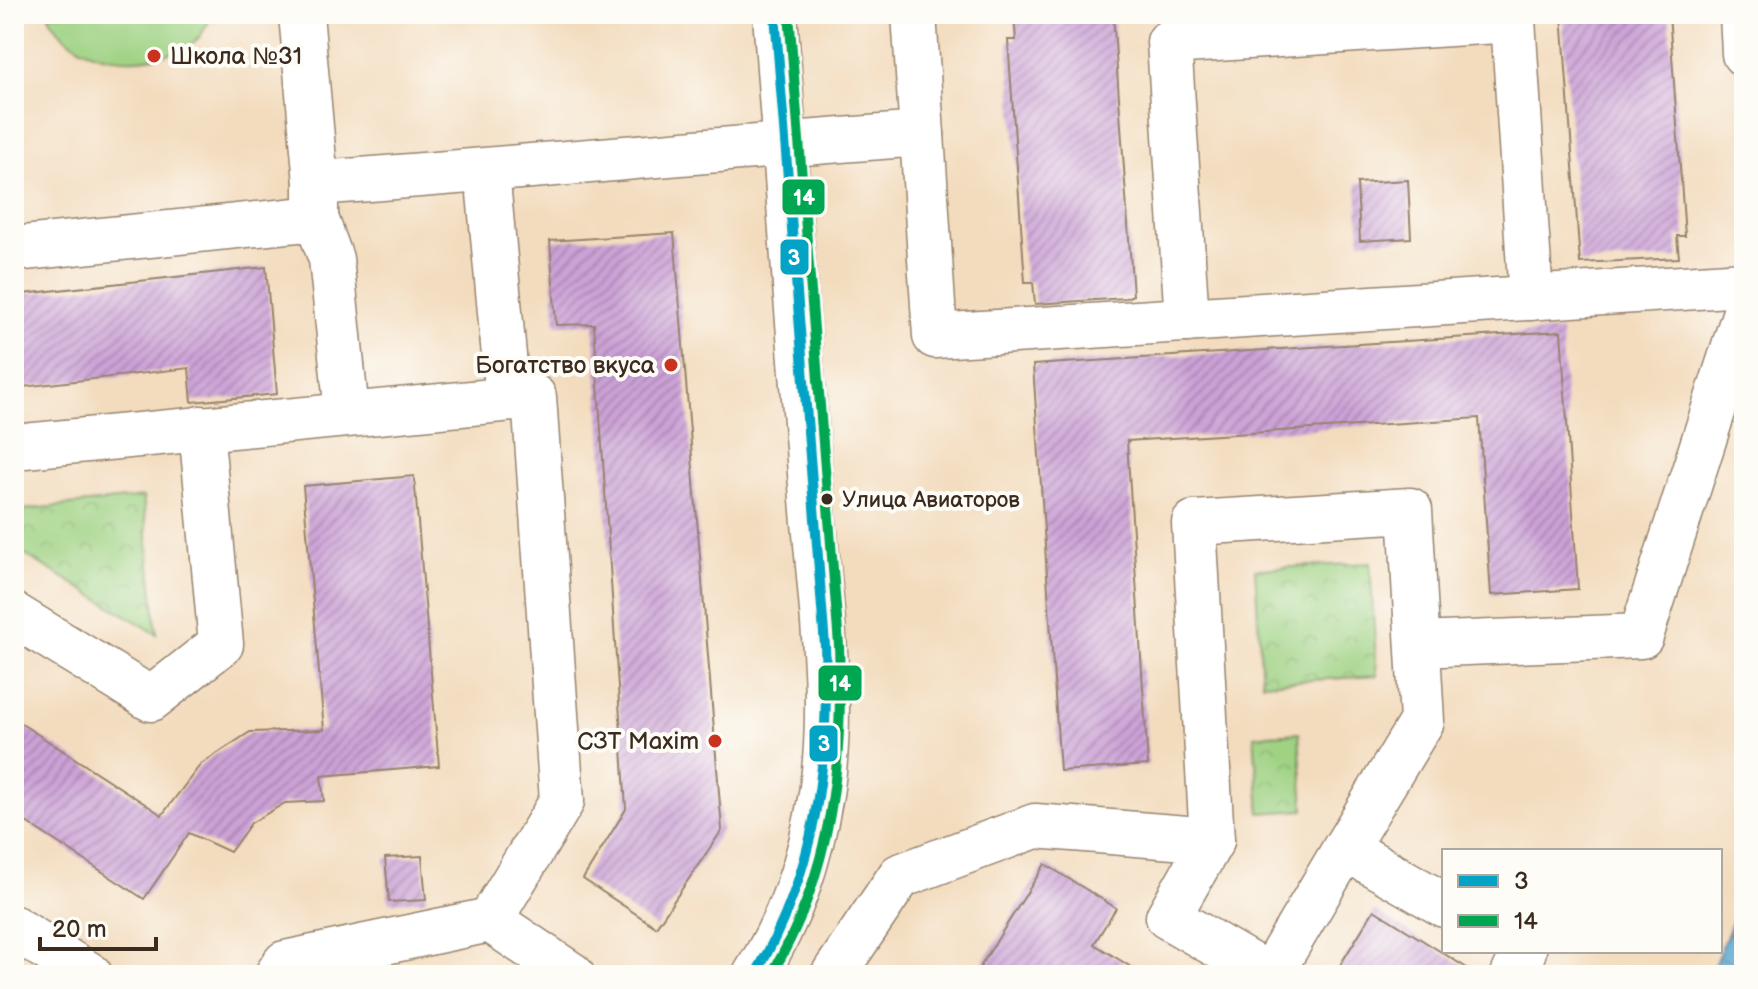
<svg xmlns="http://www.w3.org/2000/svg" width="1758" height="989" viewBox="0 0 1758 989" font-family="'Balsamiq Sans',sans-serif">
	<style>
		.park { fill: url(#park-crowns); stroke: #6d7e50; stroke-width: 2 }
		.pitch { fill: #9fd283; stroke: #6d7e50; stroke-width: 2 }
		.water { fill: url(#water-ripples); stroke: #496878; stroke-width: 2 }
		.building { fill: url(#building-hatch) }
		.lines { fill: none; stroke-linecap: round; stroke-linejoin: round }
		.minor-casing { stroke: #97836e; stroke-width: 47 }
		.minor { stroke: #fff; stroke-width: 44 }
		.bus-1-casing { stroke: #fdfcf7; stroke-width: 16 }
		.bus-2-casing { stroke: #fdfcf7; stroke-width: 16 }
		.bus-1 { stroke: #03a3c5; stroke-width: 10 }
		.bus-2 { stroke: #00a651; stroke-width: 10 }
		.poi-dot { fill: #c8321e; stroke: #fdfcf7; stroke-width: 3 }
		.bus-dot { fill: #3b2a1e; stroke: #fdfcf7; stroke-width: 3 }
		.labels { text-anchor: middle; stroke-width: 8; stroke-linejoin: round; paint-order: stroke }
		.bus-label { font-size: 22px; fill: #3b2a1e; stroke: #fdfcf7; text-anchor: start }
		.poi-label { font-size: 24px; fill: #3b2a1e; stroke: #fdfcf7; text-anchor: end }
		.line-badge { stroke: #fdfcf7; stroke-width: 3 }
		.badge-label { font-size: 22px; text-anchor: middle; font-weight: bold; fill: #fff }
	</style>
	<defs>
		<pattern id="park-crowns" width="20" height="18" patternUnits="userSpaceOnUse" patternTransform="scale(2)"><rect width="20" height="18" fill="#9fd283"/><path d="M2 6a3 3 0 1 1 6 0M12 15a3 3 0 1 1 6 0" fill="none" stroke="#8ab471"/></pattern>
		<pattern id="water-ripples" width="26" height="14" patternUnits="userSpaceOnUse" patternTransform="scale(2)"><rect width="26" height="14" fill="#57a6d1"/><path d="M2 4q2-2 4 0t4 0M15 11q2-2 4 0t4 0" fill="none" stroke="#4987a9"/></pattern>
		<pattern id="building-hatch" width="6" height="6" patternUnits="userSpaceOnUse" patternTransform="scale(2)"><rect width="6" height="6" fill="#cca2d7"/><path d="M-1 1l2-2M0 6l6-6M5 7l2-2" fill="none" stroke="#a784ae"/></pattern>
	</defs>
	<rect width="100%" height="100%" fill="#fdfcf7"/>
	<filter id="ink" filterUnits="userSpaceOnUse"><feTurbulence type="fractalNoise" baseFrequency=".0125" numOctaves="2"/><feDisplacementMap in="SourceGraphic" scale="16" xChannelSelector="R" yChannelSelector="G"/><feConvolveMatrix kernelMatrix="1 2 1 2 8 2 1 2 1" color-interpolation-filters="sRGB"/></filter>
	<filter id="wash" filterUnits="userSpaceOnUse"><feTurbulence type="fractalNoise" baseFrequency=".006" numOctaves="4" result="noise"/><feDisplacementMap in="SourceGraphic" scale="32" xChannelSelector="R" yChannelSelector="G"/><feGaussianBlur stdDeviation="1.8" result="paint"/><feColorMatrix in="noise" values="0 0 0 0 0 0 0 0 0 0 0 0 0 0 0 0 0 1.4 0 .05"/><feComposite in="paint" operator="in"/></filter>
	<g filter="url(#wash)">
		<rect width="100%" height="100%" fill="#f3dcbe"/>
		<g class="park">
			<path d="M143,497L157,634L14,548V511Z"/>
			<path d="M1370,563L1377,676L1262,683L1255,569Z"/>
			<path d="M1299,733L1304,810L1260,813L1254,736Z"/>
		</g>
		<path class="pitch" d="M48,14H213C207,23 201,39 191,44C146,69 73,66 48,14Z"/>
		<path class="water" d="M1744,895V975H1710Z"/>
		<g id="blocks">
			<g class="building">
				<path d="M1021,14H1113L1133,295L1126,298L1035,304L1033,282H1025L1008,40H1016L1014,16Z"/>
				<path d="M1562,14H1669L1685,236H1677L1679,258L1580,263Z"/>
				<path d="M1408,180L1411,238L1360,241L1357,183Z"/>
				<path d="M674,233L722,830L656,927L583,879L626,809L594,324L556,325L550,241Z"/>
				<path d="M266,267L277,394L192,402L189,368L14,388V295Z"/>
				<path d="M1561,331L1578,589L1491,595L1479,418L1127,441L1148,765L1060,771L1033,365Z"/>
				<path d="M414,476L439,766L321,776L324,801L285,803L251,823L230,852L189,833L144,899L14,814V719L162,815L201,764L250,732L324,730L303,486Z"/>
				<path d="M422,856L426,900L389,902L385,858Z"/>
				<path d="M1045,864L1116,908L1094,944L1144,975H975Z"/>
				<path d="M1374,910L1478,975H1334Z"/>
			</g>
		</g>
	</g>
	<g filter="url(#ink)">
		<use href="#blocks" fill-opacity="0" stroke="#97836e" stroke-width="2"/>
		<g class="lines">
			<defs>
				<g id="minor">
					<path d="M301,14L316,183"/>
					<path d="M914,14L922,134"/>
					<path d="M1742,14L1744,54"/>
					<path d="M487,171L508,399"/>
					<path d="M316,218L331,259L347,413"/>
					<path d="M14,249L316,218V183C518,169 720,148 922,134L935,336L1744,284"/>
					<path d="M1187,320L1169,42L1513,20L1531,298"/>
					<path d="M14,447L534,397L562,801L490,920"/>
					<path d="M14,615L151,699L221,644L201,428"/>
					<path d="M1418,645L1641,636L1744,315"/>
					<path d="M1212,840L1194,523L1410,510L1422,721L1345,848"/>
					<path d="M14,928L90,975"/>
					<path d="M277,975L285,963L490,920L572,975"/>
					<path d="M755,975C791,918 810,861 821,794C836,701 819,591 812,498C799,337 786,175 775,14"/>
					<path d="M833,975L900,876L1035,826L1212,840L1168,917L1268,975"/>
					<path d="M1270,975L1345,848L1444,905"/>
					<path d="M1513,975L1524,951"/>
				</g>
			</defs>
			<use href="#minor" class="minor-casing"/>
			<use href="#minor" class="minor"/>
			<defs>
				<path id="bus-1" d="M755,975C816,872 830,764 825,646L775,14"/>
				<path id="bus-2" d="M771,975C832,873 844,761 839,645L789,14"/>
			</defs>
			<use href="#bus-1" class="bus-1-casing"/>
			<use href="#bus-2" class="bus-2-casing"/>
			<use href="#bus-1" class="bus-1"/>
			<use href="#bus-2" class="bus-2"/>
		</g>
	</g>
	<g class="poi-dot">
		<circle cx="154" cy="56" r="8"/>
		<circle cx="671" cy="365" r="8"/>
		<circle cx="715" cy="741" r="8"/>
	</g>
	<circle class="bus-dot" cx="827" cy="499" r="7"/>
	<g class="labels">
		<g class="bus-label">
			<text x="842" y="507">Улица Авиаторов</text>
		</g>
		<g class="poi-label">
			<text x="170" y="64" text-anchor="start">Школа №31</text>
			<text x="655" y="373">Богатство вкуса</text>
			<text x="699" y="749">СЗТ Maxim</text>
		</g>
	</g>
	<g class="line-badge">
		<rect x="781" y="178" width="45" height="38" rx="8" fill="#00a651"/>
		<rect x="779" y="238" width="31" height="38" rx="8" fill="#03a3c5"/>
		<rect x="817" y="664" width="46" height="38" rx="8" fill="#00a651"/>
		<rect x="808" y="724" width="31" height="39" rx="8" fill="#03a3c5"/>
	</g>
	<g class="badge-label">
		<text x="804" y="205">14</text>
		<text x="794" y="265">3</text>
		<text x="840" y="691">14</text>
		<text x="824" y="751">3</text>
	</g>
	<rect width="1758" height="989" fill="none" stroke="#fdfcf7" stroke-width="48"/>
	<rect x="1442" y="849" width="280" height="104" fill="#fdfcf7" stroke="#afa8a0" stroke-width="2"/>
	<rect x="1458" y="875" width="40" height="12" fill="#03a3c5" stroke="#afa8a0" stroke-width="2"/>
	<text x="1514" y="889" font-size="24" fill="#3b2a1e">3</text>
	<rect x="1458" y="915" width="40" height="12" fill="#00a651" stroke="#afa8a0" stroke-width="2"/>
	<text x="1514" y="929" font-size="24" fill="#3b2a1e">14</text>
	<path d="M40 937v12h116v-12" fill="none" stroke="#3b2a1e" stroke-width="4"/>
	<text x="52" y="937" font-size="24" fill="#3b2a1e" stroke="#fdfcf7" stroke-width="6" paint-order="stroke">20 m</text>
</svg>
